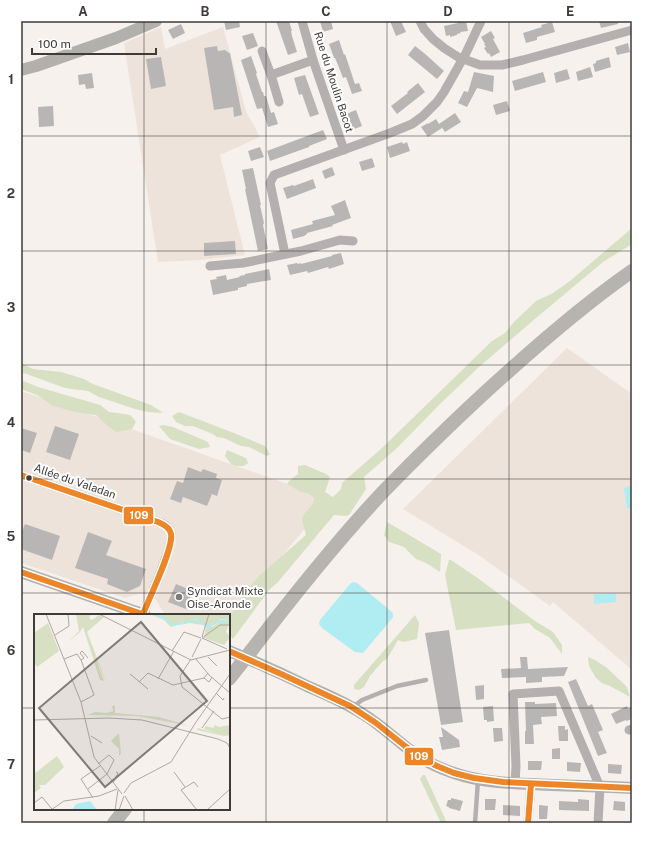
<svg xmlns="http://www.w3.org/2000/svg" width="653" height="844" viewBox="0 0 653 844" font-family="'Public Sans',sans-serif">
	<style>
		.built { fill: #eee3db }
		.green { fill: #d7e0c2 }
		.water { fill: #afedf2 }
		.building { fill: #b8b6b5 }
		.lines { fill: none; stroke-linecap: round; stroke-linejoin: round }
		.lane { stroke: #b3b0af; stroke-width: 4.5 }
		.street { stroke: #b3b0af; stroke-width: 9 }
		.secondary { stroke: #b2b0ad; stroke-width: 12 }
		.primary { stroke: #b6b4b0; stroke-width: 14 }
		.primary-bridge { stroke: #b6b4b0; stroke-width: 14 }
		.bus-1-casing { stroke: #fff; stroke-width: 9 }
		.bus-1 { stroke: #ec8629; stroke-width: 6 }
		.grid { fill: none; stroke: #3f3b39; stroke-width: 1; stroke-opacity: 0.55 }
		.bus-dot { fill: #3f3b39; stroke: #fff; stroke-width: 1.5 }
		.poi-dot { fill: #7f7b78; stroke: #fff; stroke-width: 1.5 }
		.labels { text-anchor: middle; stroke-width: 4; stroke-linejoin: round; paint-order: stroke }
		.street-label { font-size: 11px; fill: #3f3b39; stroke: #fff }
		.poi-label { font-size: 11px; fill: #3f3b39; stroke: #fff; text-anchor: start }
		.inset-river { fill: none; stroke: #afedf2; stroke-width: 2 }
		.inset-road { fill: none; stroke: #ada8a4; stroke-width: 1 }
		.view { fill: #7f7b78; fill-opacity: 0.15; stroke: #7f7b78; stroke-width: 2 }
		.inset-edge { fill: none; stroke: #3f3b39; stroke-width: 2 }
		.line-badge { stroke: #fff; stroke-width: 1.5 }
		.badge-label { font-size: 11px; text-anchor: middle; font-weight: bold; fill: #fff }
		.neatline { fill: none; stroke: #3f3b39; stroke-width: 1.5 }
		.grid-label { font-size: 13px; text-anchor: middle; font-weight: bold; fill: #3f3b39 }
	</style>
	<rect width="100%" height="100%" fill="#f6f1ec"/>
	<g class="built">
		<path d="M161,27L165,49L223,27L246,111L260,137L220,155L245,255L200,260L158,262L124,43Z"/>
		<path d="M567,348L632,394V670L553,602L550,606L477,554L403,509Z"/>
		<path d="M21,391L109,421L330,499L253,590L229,625V615H165L156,600L142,593L125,598L21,563Z"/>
	</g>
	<g class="green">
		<path d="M632,228V244L603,262L536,318L479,367L442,402L396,449L364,477L366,489L349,515L346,516L334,515L278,582L269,590L233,639L229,634V618L249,587L261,574L306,535L302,519L304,514L313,504L314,498L308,493L301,492L287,484L289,481L298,474V466L305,465L326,474L330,477L325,492L333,497L341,489L342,483L381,449L492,341L505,333L514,322L536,301L553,293L570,281Z"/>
		<path d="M21,363L33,369L61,372L84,379L93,384L151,405L163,413L148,412L135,409L99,397L88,391L65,388L21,372Z"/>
		<path d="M21,380L38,387L100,405L109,412L125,414L130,415L134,419L136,422L132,429L116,432L108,426L96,415L75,412L53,406L37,395L21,389Z"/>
		<path d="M179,412L234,433L265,446L270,454L267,456L249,447L241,446L224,438L217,437L213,434L193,426H185L176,422L172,416Z"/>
		<path d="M163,425L173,427L208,442L210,447L199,449L170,439L159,426Z"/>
		<path d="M227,450L246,458L248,463L244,466H236L231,464L225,456Z"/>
		<path d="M387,522L441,554L440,572L426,563L416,559L404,547L389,542L384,535Z"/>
		<path d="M449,560H451L479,579L535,621L553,632L562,645V654L550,638L535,629L529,623L456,630L445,575Z"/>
		<path d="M415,615L419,623L417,639L403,642L398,640L387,659L383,661L375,670L370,676L364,687L359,690L354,689V685Z"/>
		<path d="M588,657L595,660L607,668L627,687L630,697L610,686L602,683L596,678L589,666Z"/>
		<path d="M423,775H425L447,823H441L420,779Z"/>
	</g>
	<g class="water">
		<path d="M632,485V508H627L624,488Z"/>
		<path d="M353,582L357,583L393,613V617L390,621L363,653L355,652L322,628L319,624L320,620L350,584Z"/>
		<path d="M616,593V602L594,604V594Z"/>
	</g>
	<g class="building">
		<path d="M224,21H239L240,27L226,30Z"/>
		<path d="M276,21H289L292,31H291L292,36L297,52L288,55Z"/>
		<path d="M320,21H331L333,29L323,32Z"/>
		<path d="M390,21H401L406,32L396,36Z"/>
		<path d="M458,21H466L468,31L460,32L461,33L457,34V35L450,37V35L446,36L444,26L458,23Z"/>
		<path d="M599,21H618V24L601,28Z"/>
		<path d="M552,22L555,32L537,37V40L526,43L523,33L542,27L541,25Z"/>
		<path d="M181,24L185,33L173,39L168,30Z"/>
		<path d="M491,31L495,38L493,39L500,52L491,57L489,53L488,54L484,48L486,47L484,44H485L481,37Z"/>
		<path d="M253,33L258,46L247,50L242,36Z"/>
		<path d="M339,40L344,55L345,54L355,84L359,83L362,91L352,94L346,77L343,78L338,65L335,58H334L329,44Z"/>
		<path d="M628,43L630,52L617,55L615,47Z"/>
		<path d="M217,46L218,51L225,50L229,53H230L242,115L234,117L233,107L214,110L204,48Z"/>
		<path d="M415,46L424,53L444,71L437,79L408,55Z"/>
		<path d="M251,56L257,73L256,74L262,92H263L264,96H266L271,113L274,112L278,124L268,127L262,108L257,109L241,60Z"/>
		<path d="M161,57L166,86L151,89L146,59Z"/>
		<path d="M609,57L611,67L595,72L593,64L596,63V61Z"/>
		<path d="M590,67L593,77L578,81L576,72Z"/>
		<path d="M567,69L570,79L556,83L554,73Z"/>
		<path d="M474,72L494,76L493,92L477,88L467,107L458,103L464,91L468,92Z"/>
		<path d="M543,72L546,82L515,91L512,81Z"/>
		<path d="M92,73L94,88L86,89L85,84L79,85L78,75Z"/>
		<path d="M305,75L319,114L310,117L302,94L299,95L294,78Z"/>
		<path d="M418,83L425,92L397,114L391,106L408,93L407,92Z"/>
		<path d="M507,101L510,111L496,115L493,105Z"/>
		<path d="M53,106L54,126L39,127L38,107Z"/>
		<path d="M356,110L362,126L352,130L346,114Z"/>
		<path d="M455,113L461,122L445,132L441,126L442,128L428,137L421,127L428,123V124L436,119L439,124Z"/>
		<path d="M323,130L327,139L309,146V147L270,161L267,151Z"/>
		<path d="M402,142L403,144L407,142L410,151L390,158L387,147Z"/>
		<path d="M260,147L264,157L251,161L248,151Z"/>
		<path d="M372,158L375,167L362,171L359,162Z"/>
		<path d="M332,167L335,175L325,179L322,171Z"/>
		<path d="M253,168L261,205H260L264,223L263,225L268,249L258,251L245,189H246L242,170Z"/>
		<path d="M313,179L316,188L287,199L283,188L293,185L294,186Z"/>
		<path d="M345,200L351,218L332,225L333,226L307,233V234L304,236L293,239L291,230L313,224L312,221L335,215L331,206Z"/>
		<path d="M235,241L236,254L204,256V243Z"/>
		<path d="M341,253L344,264L329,269L328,267L308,273L307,271L290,275L287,265L297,263L298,264L301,263V264L332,256V255Z"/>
		<path d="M269,269L271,280L247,284V286L238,288V290L213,295L210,280L217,279L216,277L226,275L227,280L240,277L239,276L245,275V274Z"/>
		<path d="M55,426L79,434L70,460L46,452Z"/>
		<path d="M21,428L37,433L30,453L21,450Z"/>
		<path d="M188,467L201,472L203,469L217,474L216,478L222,480L217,496L212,494L207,506L183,497L181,503L170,499L177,481L183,483Z"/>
		<path d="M25,524L60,536L52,560L21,549V534Z"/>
		<path d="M88,532L112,541L106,555L146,569L140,586L127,592L107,584L108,579L75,568Z"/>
		<path d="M176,584L193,591L186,609L168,602Z"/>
		<path d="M449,630L463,722L441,725L425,633Z"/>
		<path d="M520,657H527L528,669L568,667L564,676L542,677V682L526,683V677L502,678L501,669L521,668Z"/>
		<path d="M576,679L588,706L592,704L603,730L598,732L607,753L598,756L568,682Z"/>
		<path d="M484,685V699L476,700L475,686Z"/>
		<path d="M525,702H535V704L556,703L557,716L541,717L542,724L533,725L534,744H525V731H526Z"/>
		<path d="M493,706L494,721L487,722V720H484L483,707Z"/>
		<path d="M627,706L628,709L632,707V716L631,717L632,719L626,721V720L616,724L611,714Z"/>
		<path d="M558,726H565V730L568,729V741H559Z"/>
		<path d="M441,727L459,740L460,747L442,750L439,737H443Z"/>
		<path d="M493,728H502L503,741L494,742Z"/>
		<path d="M560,748V759H552V749Z"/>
		<path d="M528,761H542L541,770H528Z"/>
		<path d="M567,762L581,763L580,772L567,771Z"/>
		<path d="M608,764L622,765L621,774L608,773Z"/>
		<path d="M451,798L463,801L460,811L449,808V807L446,806L448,800H451Z"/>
		<path d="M485,799H496L495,810H485Z"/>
		<path d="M578,799L589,800V811L559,810V801L578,802Z"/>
		<path d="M614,801L625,802V811L613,810Z"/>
		<path d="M503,805L520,806V816L503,815Z"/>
		<path d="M539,805L548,806L547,819H539Z"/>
	</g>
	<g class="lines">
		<g class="lane">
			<path d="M353,707L362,700L397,686L426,680"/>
			<path d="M475,823L478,780"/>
		</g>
		<g class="street">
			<path d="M302,21L313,60L344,150"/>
			<path d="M420,21L424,29L433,39L444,48L458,57L480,65H502L523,60L632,30"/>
			<path d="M262,51L271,75"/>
			<path d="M279,102L271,75L313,60"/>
			<path d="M285,254L270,183L274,175L390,133L412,124L423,116L437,102L444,92L466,53L481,21"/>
			<path d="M210,266L243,263L301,251L340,240L353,241"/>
			<path d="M21,475L152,520C159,522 168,524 171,533C175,543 148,601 143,614"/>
			<path d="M629,730L632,729"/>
			<path d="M515,784L516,766L513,694L559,691L600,787L598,823"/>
			<path d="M528,823L531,784"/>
		</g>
		<g class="secondary">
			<path d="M21,70L36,66L116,38L156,21"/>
			<path d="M21,572L145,615"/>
			<path d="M229,651C256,662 283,674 309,687C328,695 346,703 363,714C381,725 395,739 411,751C424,761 439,768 454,773C480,782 506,783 532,784C565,786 599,786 632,788"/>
		</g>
		<g class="primary">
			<path d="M251,651C293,596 336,542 383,492C424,450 466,409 510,370C549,335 589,301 632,271"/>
			<path d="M229,679L240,665"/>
			<path d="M114,823L125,809"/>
		</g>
		<path class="primary-bridge" d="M240,665L251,651"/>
		<defs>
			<g id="bus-1">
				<path d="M21,475L158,522C163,524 170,527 171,534C174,548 149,598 143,614"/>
				<path d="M21,572L145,615"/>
				<path d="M229,651L279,673L350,706L376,723L405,746L421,758L437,766L454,773L474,778L503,782L632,788"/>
				<path d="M528,823L531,784"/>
			</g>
		</defs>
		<use href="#bus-1" class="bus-1-casing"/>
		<use href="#bus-1" class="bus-1"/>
	</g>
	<path class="grid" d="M144,21V615M266,21V823M387,21V823M509,21V823M21,136H632M21,251H632M21,365H632M21,479H632M21,593H632M21,708H35M229,708H632M144,809V823"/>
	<circle class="bus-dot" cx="29" cy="478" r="3.5"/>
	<circle class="poi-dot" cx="179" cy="597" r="4"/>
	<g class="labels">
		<g class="street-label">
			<text transform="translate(334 82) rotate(72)" y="4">Rue du Moulin Bacot</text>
			<text transform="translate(75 481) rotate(19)" y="4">Allée du Valadan</text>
		</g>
		<g class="poi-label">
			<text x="187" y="595">Syndicat Mixte<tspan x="187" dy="13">Oise-Aronde</tspan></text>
		</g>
	</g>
	<g transform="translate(34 614)">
		<rect width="196" height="196" fill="#f6f1ec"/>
		<path d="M42,0H57L55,4L58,6L65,1L70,3L53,18L73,70L61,42L70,67L66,66L49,13L46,18L34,28L45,17ZM116,0H196V6L187,5L175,12L149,8L137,13L130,6ZM187,7H196L192,18L196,23L190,31L170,24L172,13H178ZM14,9L25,37L3,53L0,48V19ZM81,91V99L125,103L156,112L103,102L53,101L61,98L73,99L79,97L78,92ZM181,111L185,113L196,111V121L190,122L163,116L164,114L184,120L170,115L172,112L179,114ZM85,119L87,139L85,142V135L77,127ZM23,142L30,153L11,171H5L7,174L0,179V160Z" fill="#d7e0c2"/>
		<path d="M56,187L63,196H38L42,190Z" fill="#afedf2"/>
		<path class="inset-river" d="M119,0L128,3L139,11L156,8L161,5L174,13L185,7L196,6"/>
		<path class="inset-road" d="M12,0L47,88L60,143L88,180M65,0L157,46L196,36M21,21L35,12L34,0M168,23L175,0M168,24L186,11H196M168,24L193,35M138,37L150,18L167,24M158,43L167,25M174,43L183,52M30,45L43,40L47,46L60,81L47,88M157,45L146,62L148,73L188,105L196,103M162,45L175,61L196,79M47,46L50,44L46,39L48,37L54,44M96,60L114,75M170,64L175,68L178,63M124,65L140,37M105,68L114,59L139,71L170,64L174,59M182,79L189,86L190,84M0,106L75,104L108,106L184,125L193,129L196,134M168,114L180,97M57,122L68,129M140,158L151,173M79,169L84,159L82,158M54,175L73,160L80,146L75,141L64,150M90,179L97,169L137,148L162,108L196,60M91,182L99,196M59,184L47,165L66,152M0,189L8,183L18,195M17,196L30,187L65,182L83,175M81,196L84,176M85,196L90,182M163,196L147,176L160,168L164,173M173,196L196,175"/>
		<path class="view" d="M107,8L173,87L71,173L5,94Z"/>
		<rect width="196" height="196" class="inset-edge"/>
	</g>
	<g class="line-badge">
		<rect x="123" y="506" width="31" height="19" rx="4" fill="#ec8629"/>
		<rect x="404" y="747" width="30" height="19" rx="4" fill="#ec8629"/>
	</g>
	<g class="badge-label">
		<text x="139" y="519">109</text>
		<text x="419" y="760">109</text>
	</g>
	<rect width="653" height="844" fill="none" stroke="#ffffff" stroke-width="44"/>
	<path d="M32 48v6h124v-6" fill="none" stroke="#3f3b39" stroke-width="2"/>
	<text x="38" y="48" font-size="12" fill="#3f3b39" stroke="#ffffff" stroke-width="3" paint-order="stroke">100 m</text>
	<rect x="22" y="22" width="609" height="800" class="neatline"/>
	<g class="grid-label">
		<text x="83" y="16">A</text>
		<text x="205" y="16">B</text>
		<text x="326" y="16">C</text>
		<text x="448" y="16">D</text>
		<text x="570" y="16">E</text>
		<text x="11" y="84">1</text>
		<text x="11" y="198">2</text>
		<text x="11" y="312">3</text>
		<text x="11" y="427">4</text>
		<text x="11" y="541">5</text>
		<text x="11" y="655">6</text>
		<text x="11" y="769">7</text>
	</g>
</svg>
